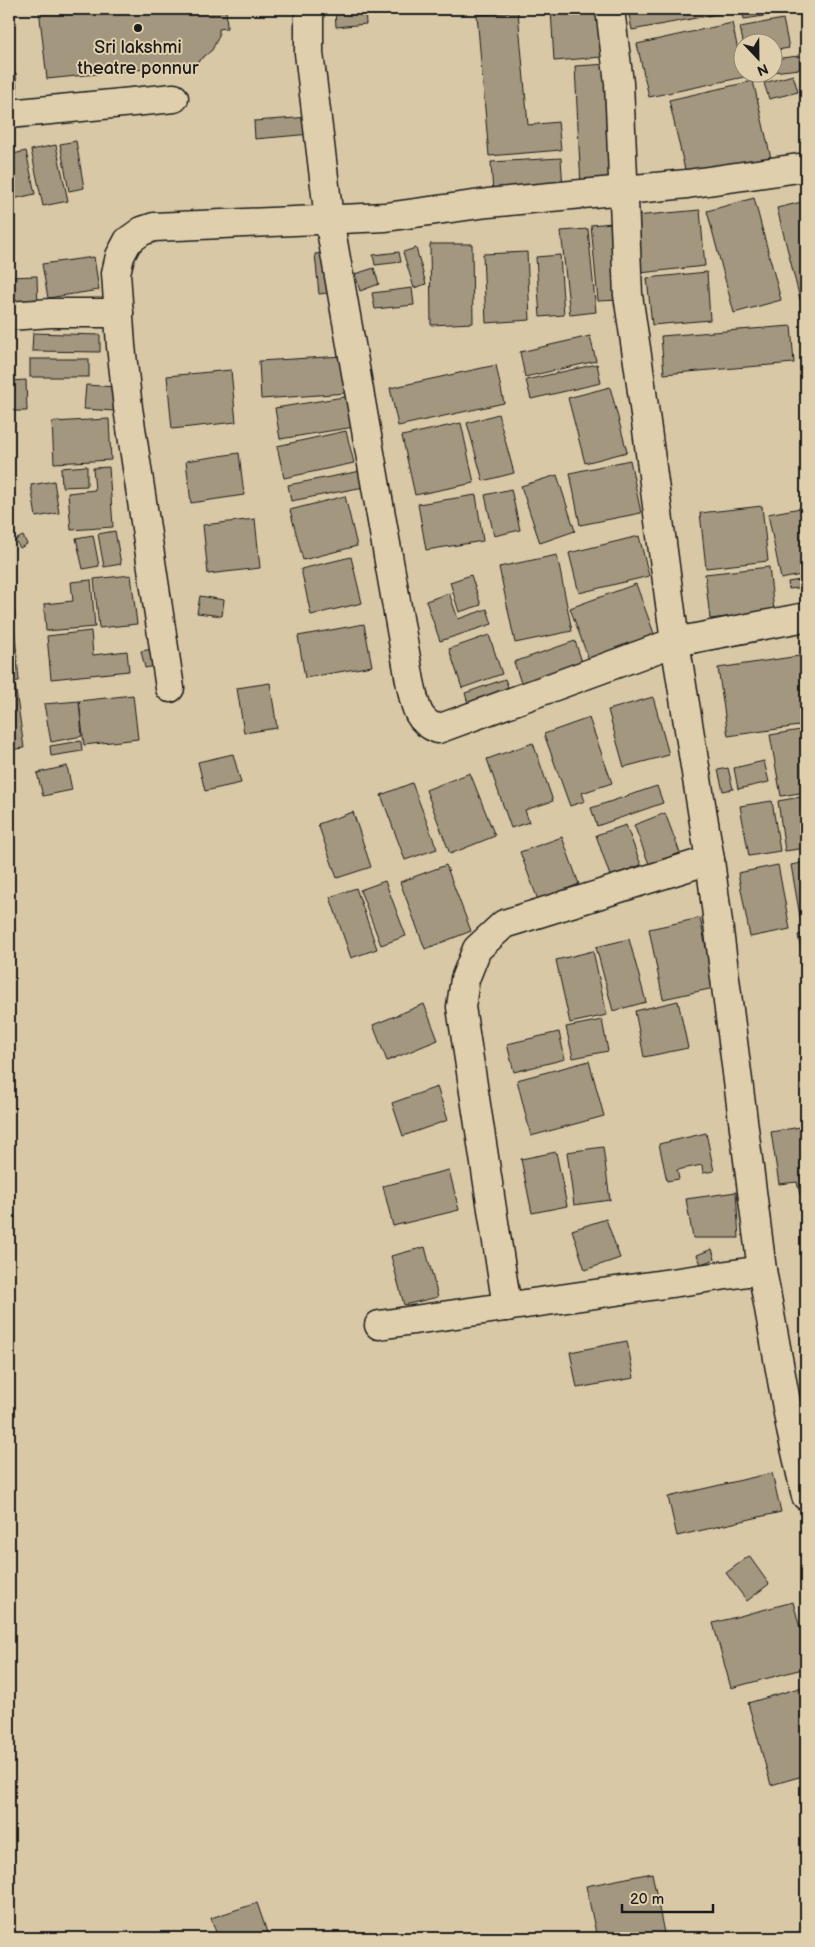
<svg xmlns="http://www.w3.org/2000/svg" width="815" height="1947" viewBox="0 0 815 1947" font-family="'Balsamiq Sans',sans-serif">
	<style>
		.building { fill: #a4977f; stroke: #1c1c1c }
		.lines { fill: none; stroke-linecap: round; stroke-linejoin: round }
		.street-casing { stroke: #1c1c1c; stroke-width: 31 }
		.street { stroke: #e0cfac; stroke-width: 28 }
		.poi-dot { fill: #1c1c1c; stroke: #e0cfac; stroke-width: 2 }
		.labels { text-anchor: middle; stroke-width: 4; stroke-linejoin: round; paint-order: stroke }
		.poi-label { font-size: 18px; fill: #1c1c1c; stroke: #e0cfac }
	</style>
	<rect width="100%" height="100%" fill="#d8c8a6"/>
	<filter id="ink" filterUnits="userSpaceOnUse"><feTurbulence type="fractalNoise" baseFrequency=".02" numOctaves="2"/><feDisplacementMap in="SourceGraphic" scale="10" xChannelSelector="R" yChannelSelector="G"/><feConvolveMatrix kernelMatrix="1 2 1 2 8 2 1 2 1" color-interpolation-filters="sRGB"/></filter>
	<g filter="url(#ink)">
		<g class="building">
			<path d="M39,9H226L227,28L219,29V36L212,50L195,64L47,79Z"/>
			<path d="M335,9H365L366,24L336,27Z"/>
			<path d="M551,9H599L602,57L554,61Z"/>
			<path d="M628,9H722L723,13L632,30Z"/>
			<path d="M742,9H791V12L744,19Z"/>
			<path d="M518,12L528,125L558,122L561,150L489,156L477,15Z"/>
			<path d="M783,19L789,48L772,51V42H743L740,27Z"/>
			<path d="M732,23L744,77L649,97L637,44Z"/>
			<path d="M13,39L14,69H9V40Z"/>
			<path d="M799,56L800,69L772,72V59Z"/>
			<path d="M609,64L616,185L581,187L575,66Z"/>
			<path d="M16,73L17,95H9V74Z"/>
			<path d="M793,75L798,92L769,99L764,83Z"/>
			<path d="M753,81L773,167L686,174L669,100Z"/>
			<path d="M310,117L311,134L255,139L254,121Z"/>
			<path d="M76,141L84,188L69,191L60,144Z"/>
			<path d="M56,145L68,201L43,206L31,150Z"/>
			<path d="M26,151L35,194L13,199L9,179V155Z"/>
			<path d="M561,158L563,189L493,194L491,162Z"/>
			<path d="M754,198L781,300L734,313L707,211Z"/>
			<path d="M806,201V306L802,307L777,208Z"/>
			<path d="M700,210L705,266L640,273L635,216Z"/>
			<path d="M612,223L619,300L598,301L591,225Z"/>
			<path d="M588,229L596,312L570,315L561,231Z"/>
			<path d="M430,244H472L473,323L431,325Z"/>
			<path d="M416,248L426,284L414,288L403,252Z"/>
			<path d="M330,252L335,292L319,294L315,254Z"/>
			<path d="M399,252L401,262L375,265L373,255Z"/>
			<path d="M527,252L530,320L486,323L483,254Z"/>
			<path d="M560,255L564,315L540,317L536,257Z"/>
			<path d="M94,257L99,290L48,298L42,264Z"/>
			<path d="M374,268L379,284L360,291L355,274Z"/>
			<path d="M707,272L710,320L652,325L647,278Z"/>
			<path d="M37,276L38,313L9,314V277Z"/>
			<path d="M412,288L414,305L375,309L372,293Z"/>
			<path d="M791,326L794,363L664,374L661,336Z"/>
			<path d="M33,333L100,335V352L32,351Z"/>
			<path d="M590,336L596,361L525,377L520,352Z"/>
			<path d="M344,356L347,393L261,399L259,361Z"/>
			<rect x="30" y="359" width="59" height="18"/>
			<path d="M597,364L601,383L531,399L526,380Z"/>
			<path d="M496,365L504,403L398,426L390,388Z"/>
			<path d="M231,370L236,422L172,429L167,376Z"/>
			<path d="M26,380L27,411H11L10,381Z"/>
			<path d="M86,385L116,387L114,411L84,409Z"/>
			<path d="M610,387L627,452L585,463L568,398Z"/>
			<path d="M350,396L354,427L280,439L275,408Z"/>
			<path d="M498,414L514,473L483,481L467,423Z"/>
			<path d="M109,419L111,460L54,463L52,422Z"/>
			<path d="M461,423L474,483L415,495L402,436Z"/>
			<path d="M346,431L354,463L284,478L277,446Z"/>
			<path d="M239,453L244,495L191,503L186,461Z"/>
			<path d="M630,460L641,513L580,525L570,473Z"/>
			<path d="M87,466V486L62,487L61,468Z"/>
			<path d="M109,467L113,527L71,530L68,493L95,490L93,468Z"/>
			<path d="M361,471L364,487L291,501L288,485Z"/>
			<path d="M557,475L575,531L540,543L521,486Z"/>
			<path d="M54,481L59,513L36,517L31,485Z"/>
			<path d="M511,489L520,530L494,536L485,495Z"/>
			<path d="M476,495L483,541L426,550L418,504Z"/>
			<path d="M345,496L357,546L303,560L290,510Z"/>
			<path d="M762,506L768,561L706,568L700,513Z"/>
			<path d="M806,507V574L781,579L768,514Z"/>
			<path d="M255,519L260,568L208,574L203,525Z"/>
			<path d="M115,531L121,564L104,567L98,534Z"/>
			<path d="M93,535L99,566L83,569L76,538Z"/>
			<path d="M23,536L27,544L20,548L15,540Z"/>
			<path d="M639,536L649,576L579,593L569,553Z"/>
			<path d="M557,555L572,631L515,643L499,567Z"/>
			<path d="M351,557L362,603L311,615L301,569Z"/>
			<path d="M769,567L774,611L710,619L705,574Z"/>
			<path d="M9,573L15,617L9,618Z"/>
			<path d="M131,575L137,624L99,628L94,579Z"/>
			<path d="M471,575L481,605L459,612L450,582Z"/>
			<path d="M806,579V587L789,589L788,582Z"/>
			<path d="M91,580L95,627L46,631L44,604L73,601L71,582Z"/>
			<path d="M636,584L656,639L590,663L570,608Z"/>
			<path d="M449,593L458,619L487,609L492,624L440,641L426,601Z"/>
			<path d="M200,596L224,600L222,616L197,613Z"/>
			<path d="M14,624L19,681L9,682V625Z"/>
			<path d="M364,624L372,666L305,678L298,636Z"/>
			<path d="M91,631L93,655L127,651L129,671L51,679L47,636Z"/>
			<path d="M489,635L502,674L462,688L449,649Z"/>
			<path d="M575,641L584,668L523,689L514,662Z"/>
			<path d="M159,648L162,665L145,668L141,651Z"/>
			<path d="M806,655V725L728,736L718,668Z"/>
			<path d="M505,679L510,692L469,707L465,693Z"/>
			<path d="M270,683L277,728L244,733L237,688Z"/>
			<path d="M15,684L24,748L9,750V685Z"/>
			<path d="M133,695L138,739L84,745L79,701Z"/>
			<path d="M653,697L669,755L624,767L608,710Z"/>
			<path d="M79,701L82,736L51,742L44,704Z"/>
			<path d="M589,718L612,783L582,793L585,801L570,806L544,734Z"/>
			<path d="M806,729V792L781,796L770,735Z"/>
			<path d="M81,741L82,751L51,756L50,746Z"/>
			<path d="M533,743L553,801L525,810L529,822L511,828L487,759Z"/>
			<path d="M233,754L241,783L205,791L198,762Z"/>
			<path d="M764,761L769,782L738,789L734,768Z"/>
			<path d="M67,766L72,790L43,796L37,773Z"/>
			<path d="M728,768L733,789L723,791L718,770Z"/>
			<path d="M470,773L495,836L450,854L426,790Z"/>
			<path d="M412,783L437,849L405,860L381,795Z"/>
			<path d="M657,786L663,803L597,826L591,808Z"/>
			<path d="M806,796V848L785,851L778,801Z"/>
			<path d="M772,801L780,851L749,856L740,806Z"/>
			<path d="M353,812L371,867L337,878L318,824Z"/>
			<path d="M665,813L680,853L649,864L634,825Z"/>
			<path d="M626,825L641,865L610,876L596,835Z"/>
			<path d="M562,837L579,884L538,900L520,852Z"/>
			<path d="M806,862V922H801L791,865Z"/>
			<path d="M446,865L471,931L425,949L400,882Z"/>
			<path d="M778,865L790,929L750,937L738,873Z"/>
			<path d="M385,881L406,936L381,945L360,890Z"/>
			<path d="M356,888L377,949L351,958L330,897Z"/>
			<path d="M700,918L714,988L663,999L649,929Z"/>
			<path d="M806,933V960H803L798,935Z"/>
			<path d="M629,939L646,1002L613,1011L596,947Z"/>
			<path d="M593,951L607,1015L570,1023L556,960Z"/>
			<path d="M678,1001L688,1048L644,1057L635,1011Z"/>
			<path d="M424,1004L438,1040L387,1061L373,1025Z"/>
			<path d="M602,1020L608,1051L573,1058L566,1027Z"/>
			<path d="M559,1032L565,1059L514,1072L507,1044Z"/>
			<path d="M589,1061L604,1116L531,1136L517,1080Z"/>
			<path d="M437,1087L448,1120L403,1136L392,1103Z"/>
			<path d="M806,1126V1194L800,1195L797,1182L779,1184L771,1132Z"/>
			<path d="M706,1133L714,1171L703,1173L702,1165L677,1170L679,1179L667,1181L659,1144Z"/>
			<path d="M603,1147L610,1200L574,1205L567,1152Z"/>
			<path d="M556,1152L567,1206L532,1213L521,1159Z"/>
			<path d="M449,1170L459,1210L393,1226L383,1186Z"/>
			<path d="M736,1192L739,1238H693L686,1199Z"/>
			<path d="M606,1219L620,1258L585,1270L572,1230Z"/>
			<path d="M425,1247L438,1297L404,1305L391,1256Z"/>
			<path d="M712,1249L715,1259L701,1264L697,1255Z"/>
			<path d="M627,1341L634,1378L577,1388L570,1352Z"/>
			<path d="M772,1473L781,1512L677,1536L668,1497Z"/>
			<path d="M749,1556L769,1584L747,1601L726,1573Z"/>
			<path d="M793,1602L806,1650V1668L731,1688L713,1623Z"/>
			<path d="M806,1686V1775L771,1785L748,1703Z"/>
			<path d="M652,1873L665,1938H597L586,1886Z"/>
			<path d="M257,1903L269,1938H218L211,1918Z"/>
		</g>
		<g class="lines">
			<defs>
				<g id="street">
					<path d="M309,9V53L329,219L410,681C415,702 415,721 438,729L675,642L806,617"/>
					<path d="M610,9L619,83L628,295L639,369L675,642L710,860L762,1270L791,1430L806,1496"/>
					<path d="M9,114L174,98"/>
					<path d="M9,316L51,313H119"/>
					<path d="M170,688L128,408L121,346L116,273L120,256L128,241L142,231L154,227L386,217L488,203L687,184L806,167"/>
					<path d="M507,1307L461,1007L465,979L477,949L504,924L710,860"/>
					<path d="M379,1325L762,1270"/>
				</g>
			</defs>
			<use href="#street" class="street-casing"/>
			<use href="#street" class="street"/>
		</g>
	</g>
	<circle class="poi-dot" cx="138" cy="28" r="5"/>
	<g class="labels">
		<g class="poi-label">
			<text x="138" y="53">Sri lakshmi<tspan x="138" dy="21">theatre ponnur</tspan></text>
		</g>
	</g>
	<rect width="815" height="1947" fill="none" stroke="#e0cfac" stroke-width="30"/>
	<rect x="15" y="15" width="785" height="1917" fill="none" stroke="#1c1c1c" stroke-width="2" filter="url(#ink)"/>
	<g transform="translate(758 58) rotate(158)"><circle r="24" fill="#e0cfac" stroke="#928772"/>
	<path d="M0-4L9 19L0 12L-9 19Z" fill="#1c1c1c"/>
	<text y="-8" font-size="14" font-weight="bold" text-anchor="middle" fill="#1c1c1c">N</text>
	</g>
	<path d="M622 1904v8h91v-8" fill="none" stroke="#1c1c1c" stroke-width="2.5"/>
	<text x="630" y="1904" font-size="15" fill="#1c1c1c" stroke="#e0cfac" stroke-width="4" paint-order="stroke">20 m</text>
</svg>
